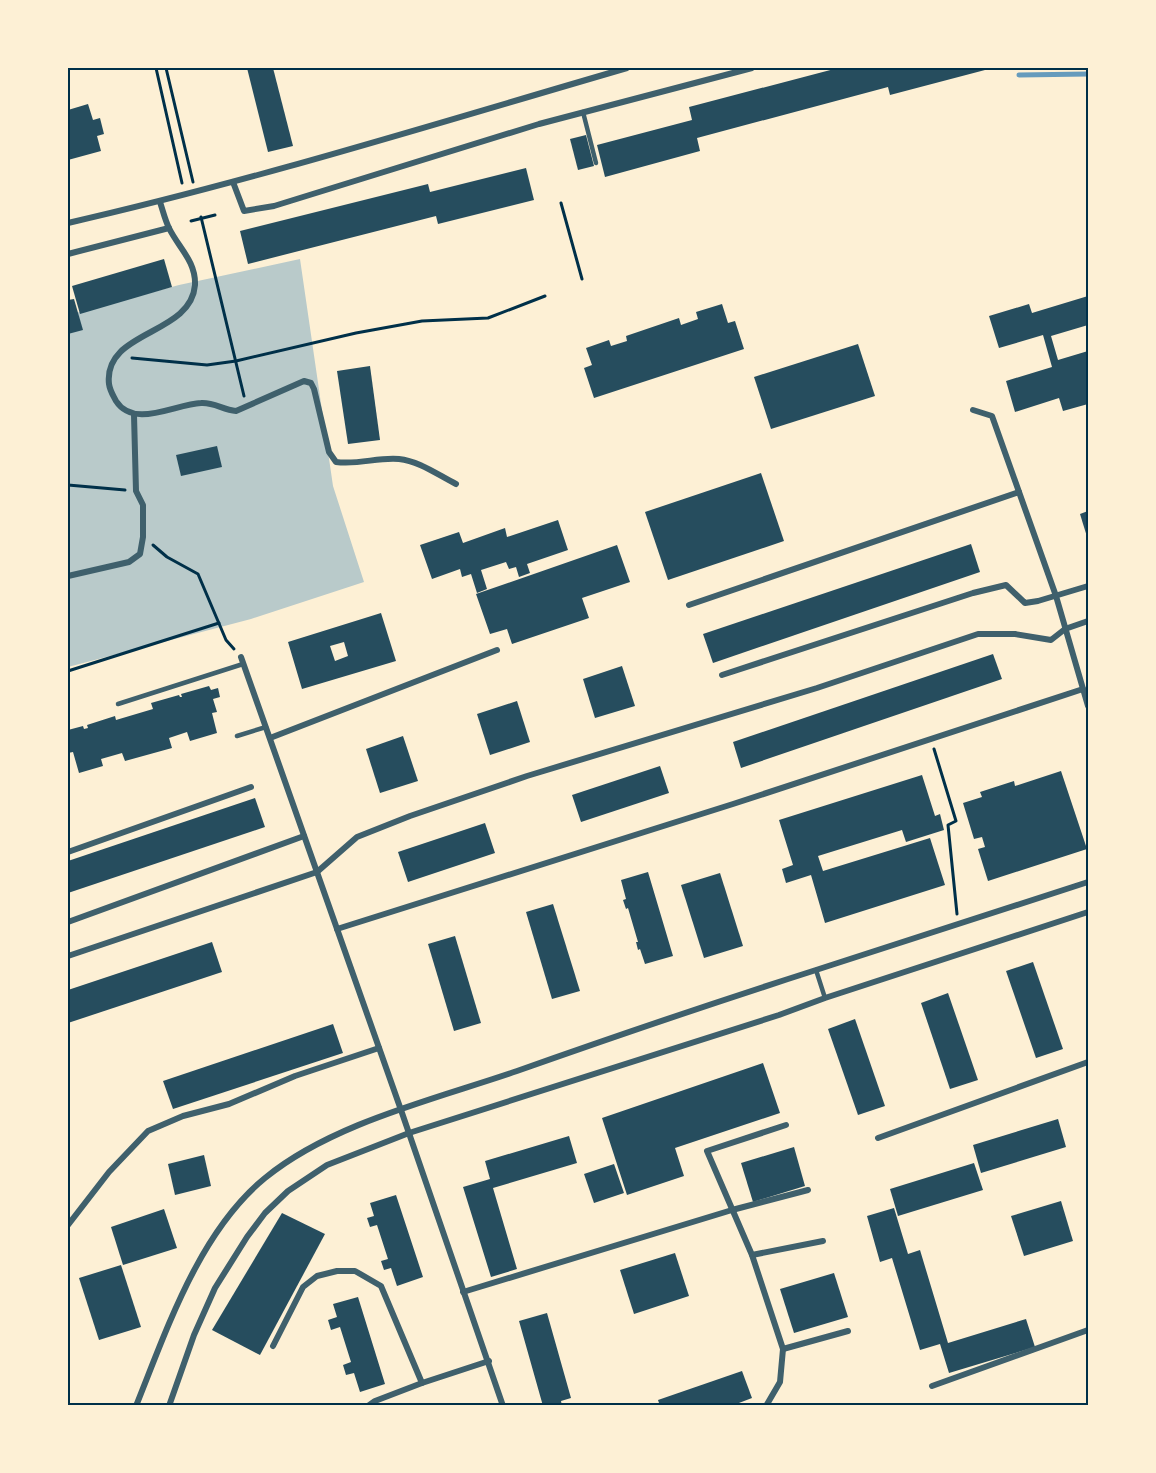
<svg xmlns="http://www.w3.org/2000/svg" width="1156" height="1473" viewBox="0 0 1156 1473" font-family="Commissioner,sans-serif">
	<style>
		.green { fill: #b9caca }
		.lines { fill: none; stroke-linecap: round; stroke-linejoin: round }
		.stream { stroke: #669bbc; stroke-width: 5 }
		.building { fill: #264d5e; fill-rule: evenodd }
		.path { stroke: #003049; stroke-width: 3 }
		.service { stroke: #3f606c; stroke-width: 4.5 }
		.minor { stroke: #3f606c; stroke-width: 6 }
		.neatline { fill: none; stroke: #003049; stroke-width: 2 }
	</style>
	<rect width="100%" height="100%" fill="#fdf0d5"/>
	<path class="green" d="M300,259L333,486L364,582L251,619L68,667V315L179,285Z"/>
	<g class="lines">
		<path class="stream" d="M1019,75L1088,74"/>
	</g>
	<g class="building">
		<path d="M247,68H273L293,146L268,152Z"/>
		<path d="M838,68H984L985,70L890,95L888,87L697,138L700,151L605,177L597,145L692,120L689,107Z"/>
		<path d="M88,104L93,120L100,118L104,134L97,136L101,151L68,160V110Z"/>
		<path d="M586,135L594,166L578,170L570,139Z"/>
		<path d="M526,168L534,200L438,224L436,216L248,264L240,231L428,184L430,192Z"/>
		<path d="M164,259L172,287L80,314L72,286Z"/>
		<path d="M1088,296V325L1051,336L1058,360L1088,351V404L1063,411L1059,398L1015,412L1006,381L1052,367L1043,335L999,348L989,316L1029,304L1032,313Z"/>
		<path d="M74,299L83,330L68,334V300Z"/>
		<path d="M722,304L728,323L735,321L744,349L594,398L584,368L592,365L586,348L609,340L611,346L627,341L626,336L679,318L681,325L698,319L696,312Z"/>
		<path d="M858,344L875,396L771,429L754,377Z"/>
		<path d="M370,366L380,440L348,444L337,371Z"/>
		<path d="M217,446L222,467L181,476L176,455Z"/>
		<path d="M761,473L784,541L668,580L645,512Z"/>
		<path d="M1088,511V540L1080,514Z"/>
		<path d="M558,520L568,550L527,564L530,573L519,577L516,567L509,569L506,562L481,570L487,589L477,593L471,574L462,577L460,569L432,579L420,545L459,532L463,543L505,528L507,537Z"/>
		<path d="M971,544L980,572L713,663L703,634Z"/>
		<path d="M617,545L630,582L582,598L589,618L512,644L507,629L490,634L476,594Z"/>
		<path d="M381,613L396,661L302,689L288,642ZM344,642L348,656L335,661L330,646Z"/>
		<path d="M993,654L1002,679L741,768L733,742Z"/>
		<path d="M622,666L635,706L595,718L583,679Z"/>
		<path d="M209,686L211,690L218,688L220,697L213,699L217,712L212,713L217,733L190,741L187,732L169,738L172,748L125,761L122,753L101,759L103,766L79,773L73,752L68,753V730L83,726L84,729L88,728L87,725L115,716L116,720L153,709L151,703L179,695L180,697H182L181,694Z"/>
		<path d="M517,701L530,742L490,755L477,714Z"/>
		<path d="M403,736L418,781L380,793L366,749Z"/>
		<path d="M660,766L669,793L581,822L572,795Z"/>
		<path d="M1061,771L1087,849L988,881L978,849L985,847L982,837L974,839L963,803L982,797L980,792L1014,781L1015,786Z"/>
		<path d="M922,775L935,816L940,814L944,830L906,842L902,830L818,856L823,871L930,838L945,885L825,923L811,875L786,883L782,869L793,865L779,820Z"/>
		<path d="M255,798L265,827L68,893V861Z"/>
		<path d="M485,823L495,853L408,882L398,852Z"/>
		<path d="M648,872L673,956L645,964L640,949L638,950L636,942H638L628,908L626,909L623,900L626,899L621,880Z"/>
		<path d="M720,873L743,946L704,958L681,885Z"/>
		<path d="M553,904L580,991L552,999L526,912Z"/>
		<path d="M455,936L481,1023L454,1031L428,944Z"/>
		<path d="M212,942L222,972L68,1023V990Z"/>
		<path d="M1033,962L1063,1049L1036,1058L1006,971Z"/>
		<path d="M948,993L978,1080L950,1089L921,1003Z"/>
		<path d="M855,1019L885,1106L858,1115L828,1029Z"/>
		<path d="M333,1024L343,1053L173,1109L163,1081Z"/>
		<path d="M763,1063L780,1113L675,1148L684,1176L627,1195L602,1118Z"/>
		<path d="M1058,1119L1066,1147L981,1173L973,1145Z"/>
		<path d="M569,1136L577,1163L493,1188L517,1269L491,1277L463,1187L490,1179L485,1161Z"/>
		<path d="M794,1147L805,1186L753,1202L741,1163Z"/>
		<path d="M204,1155L211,1186L175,1195L168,1164Z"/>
		<path d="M974,1163L983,1190L898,1216L890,1189Z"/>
		<path d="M614,1164L624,1193L594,1203L584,1174Z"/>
		<path d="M396,1195L423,1277L397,1286L391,1268L384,1270L381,1261L388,1259L377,1225L370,1227L367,1218L374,1216L370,1203Z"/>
		<path d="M1061,1201L1073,1241L1024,1256L1011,1216Z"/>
		<path d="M894,1208L908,1254L920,1250L948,1343L1026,1319L1035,1347L949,1373L940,1344L920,1350L892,1258L880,1262L867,1216Z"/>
		<path d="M164,1209L177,1248L123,1265L111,1227Z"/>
		<path d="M282,1213L325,1234L260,1355L212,1330Z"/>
		<path d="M675,1253L689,1296L634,1314L620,1270Z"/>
		<path d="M121,1265L141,1327L99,1340L79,1278Z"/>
		<path d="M834,1273L848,1317L794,1333L780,1289Z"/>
		<path d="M358,1297L385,1384L360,1392L354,1373L346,1375L343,1365L351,1362L340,1327L331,1330L328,1320L337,1317L333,1304Z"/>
		<path d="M547,1313L571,1398L561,1401L562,1406H543L519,1321Z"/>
		<path d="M742,1371L752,1398L731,1406H660L658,1400Z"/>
	</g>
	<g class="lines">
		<g class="path">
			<path d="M156,68L182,183"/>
			<path d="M166,68L193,182"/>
			<path d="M561,203L582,279"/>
			<path d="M201,217L244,396"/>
			<path d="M191,221L215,215"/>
			<path d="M132,358L207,365L236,361L356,333L422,321L488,318L545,296"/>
			<path d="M68,485L125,490"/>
			<path d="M153,545L167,557L198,574L226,640L234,649"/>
			<path d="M68,671L219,623"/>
			<path d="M934,749L956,821L948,825L957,914"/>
		</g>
		<g class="service">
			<path d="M583,112L596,163"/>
			<path d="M118,704L243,664"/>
			<path d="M237,736L266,727"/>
			<path d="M816,970L825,998"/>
		</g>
		<g class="minor">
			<path d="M233,182L244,211L274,206L539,124L752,68"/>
			<path d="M160,202C163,211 165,220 169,228C178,247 196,261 195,285C191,336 103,330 109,384C110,391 113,395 116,401C134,429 175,404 201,403C214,402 223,410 236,411L304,381L311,383L314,389L329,452L336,462C359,465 378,457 399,459C419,461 438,475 456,484"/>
			<path d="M68,223C256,180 441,122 627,68"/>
			<path d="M68,254L169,228"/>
			<path d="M973,410L992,416L1056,596L1088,706"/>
			<path d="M68,576L129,562L140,554L143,537V505L136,491L134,415"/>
			<path d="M689,605L1019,492"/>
			<path d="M241,657L401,1110L503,1406"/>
			<path d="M722,675L973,593L1006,585L1025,603L1038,601L1088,586"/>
			<path d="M270,738L497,650"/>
			<path d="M68,852L251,787"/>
			<path d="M68,922L304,836"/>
			<path d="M337,929L733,804L1083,689"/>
			<path d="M68,956L317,872L357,837L410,816L527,776L817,688L978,634H1015L1051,640L1065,629L1088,621"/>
			<path d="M878,1138L1088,1062"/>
			<path d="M68,1225L109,1172L148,1131L183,1116L229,1104L295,1076L379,1048"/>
			<path d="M752,1255L823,1241"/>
			<path d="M463,1292L732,1210L808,1190"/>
			<path d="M273,1346L303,1287L317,1276L337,1271H355L381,1286L422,1383"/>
			<path d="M783,1349L848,1331"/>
			<path d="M932,1386L1088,1330"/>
			<path d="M136,1406C167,1329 199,1232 265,1178C332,1123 436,1099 517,1071C616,1036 716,1002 816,970C907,941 998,912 1088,882"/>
			<path d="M169,1406L194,1335L215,1288L247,1237L265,1213L288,1191L327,1165L409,1133L779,1015L825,998L1088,912"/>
			<path d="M368,1406L375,1401L422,1383L489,1361"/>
			<path d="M766,1406L780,1382L783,1349L752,1255L707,1151L786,1125"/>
		</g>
	</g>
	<rect width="1156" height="1473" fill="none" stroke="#fdf0d5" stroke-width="138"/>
	<rect x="69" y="69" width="1018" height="1335" class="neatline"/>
</svg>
